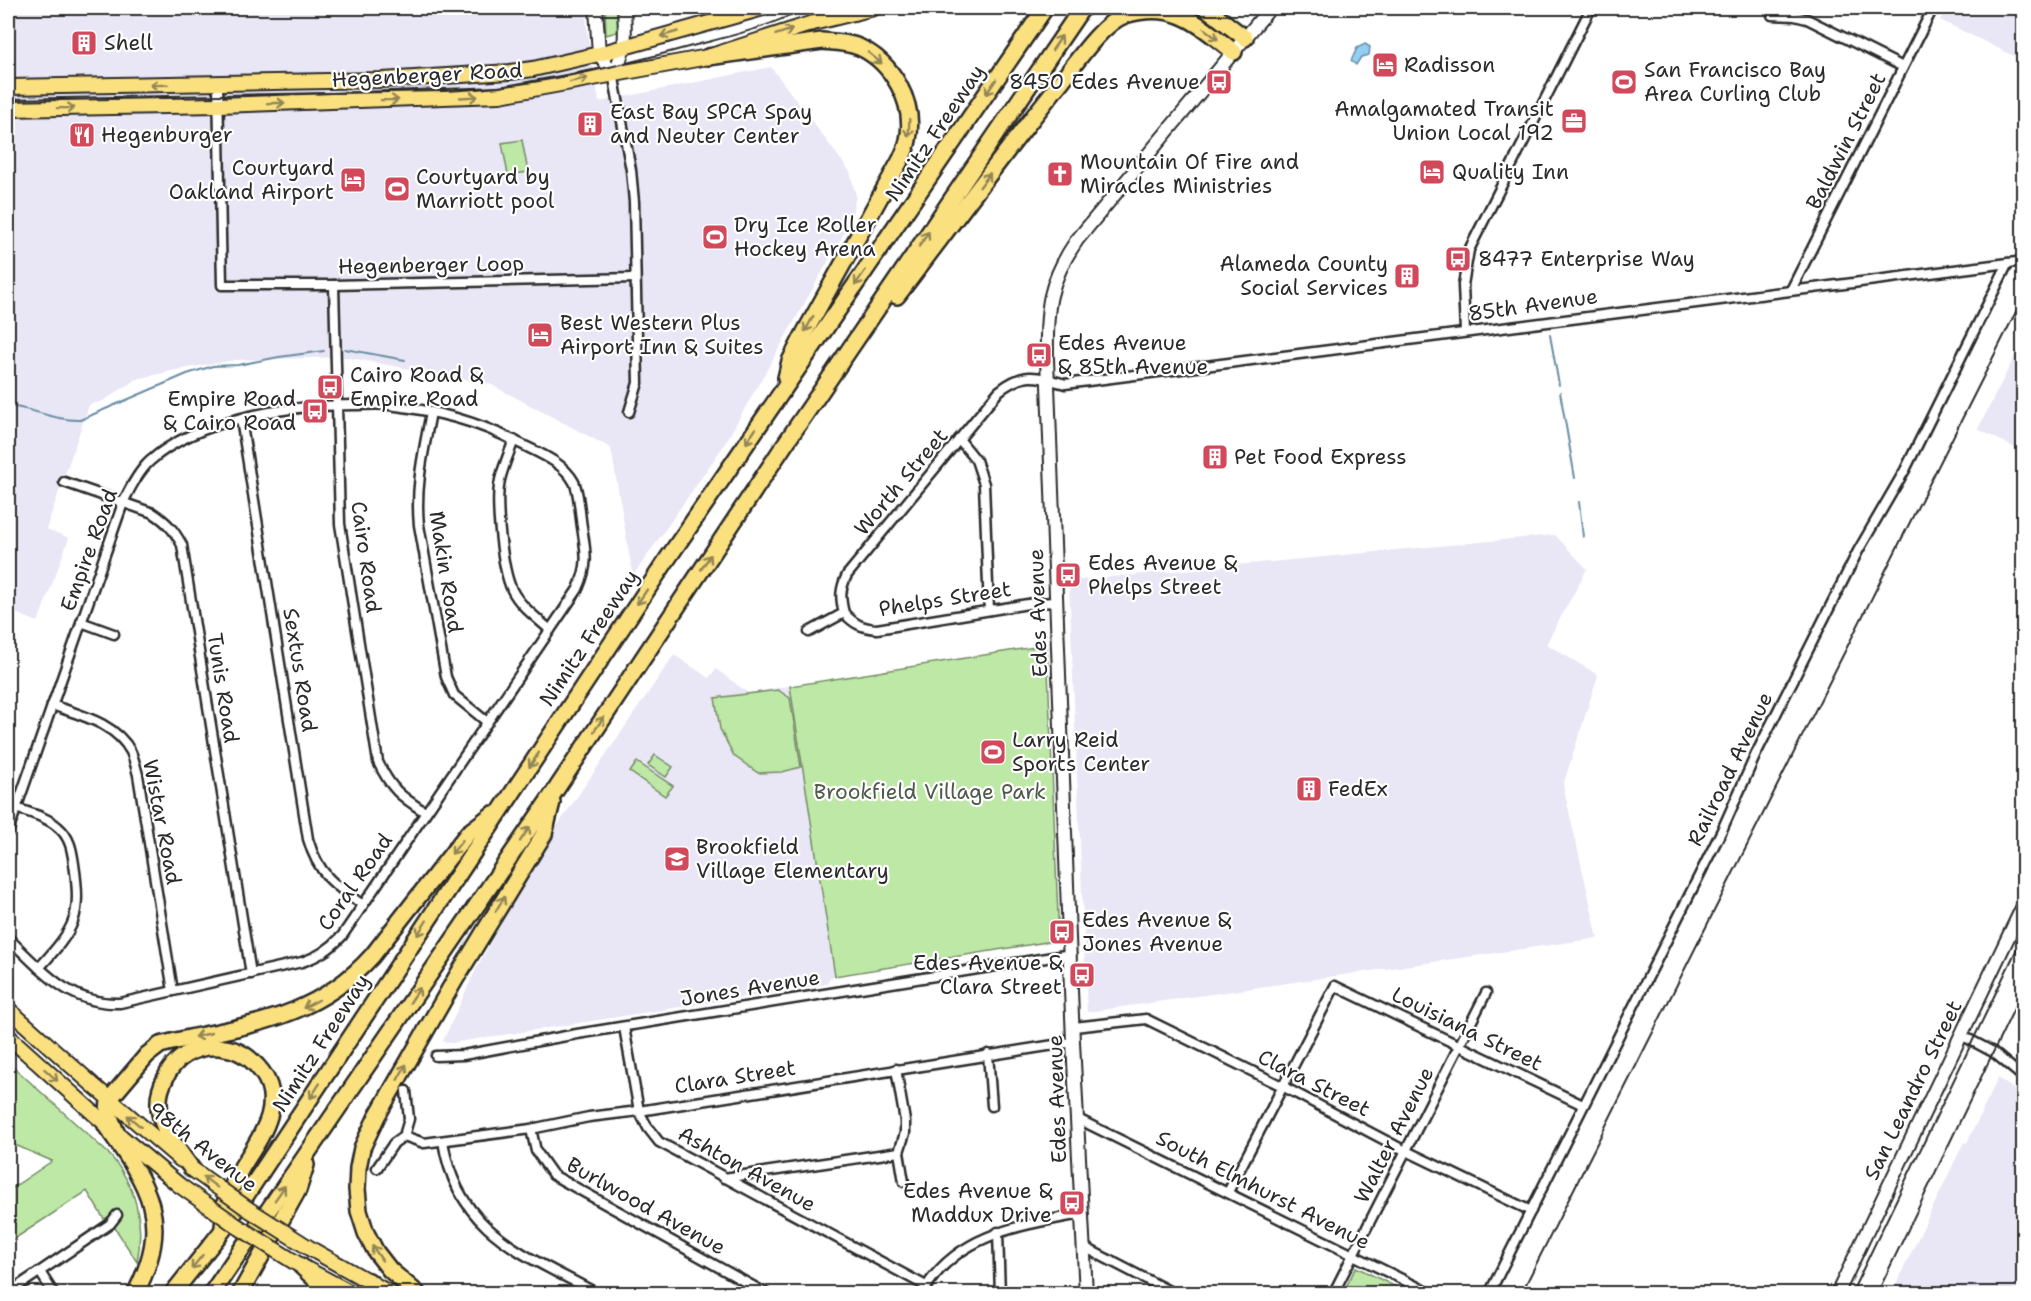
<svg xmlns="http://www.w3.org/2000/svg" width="2031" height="1301" viewBox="0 0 2031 1301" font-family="'Shantell Sans',sans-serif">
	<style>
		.built { fill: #e9e6f5 }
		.green { fill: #bee8a5; stroke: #748a68; stroke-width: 1.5 }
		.water { fill: #93cff3; stroke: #698da3; stroke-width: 1.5 }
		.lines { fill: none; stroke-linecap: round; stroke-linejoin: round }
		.stream { stroke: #698da3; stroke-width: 2 }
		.street-casing { stroke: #2b2b2b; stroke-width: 13 }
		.secondary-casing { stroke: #2b2b2b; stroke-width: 16 }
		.primary-casing { stroke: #2b2b2b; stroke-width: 18 }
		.highway-casing { stroke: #2b2b2b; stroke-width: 20 }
		.street { stroke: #fff; stroke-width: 8 }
		.secondary { stroke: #fff; stroke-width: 12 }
		.primary { stroke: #fbe080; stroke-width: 14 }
		.highway { stroke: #fbe080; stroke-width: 15 }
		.rail { stroke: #2b2b2b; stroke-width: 2 }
		.primary-bridge-casing { stroke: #2b2b2b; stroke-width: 18; stroke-linecap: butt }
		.primary-bridge { stroke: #fbe080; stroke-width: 14 }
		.oneway { stroke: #938656 }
		.labels { text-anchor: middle; stroke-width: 4.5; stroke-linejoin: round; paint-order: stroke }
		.poi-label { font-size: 21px; fill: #2b2b2b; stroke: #fff; text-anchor: start }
		.street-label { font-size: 21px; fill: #2b2b2b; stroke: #fff }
		.park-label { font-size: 21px; fill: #505a4a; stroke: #fff }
	</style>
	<rect width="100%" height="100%" fill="#fff"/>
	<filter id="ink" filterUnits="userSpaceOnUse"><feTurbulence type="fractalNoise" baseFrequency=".0167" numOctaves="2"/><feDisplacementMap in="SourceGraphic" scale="12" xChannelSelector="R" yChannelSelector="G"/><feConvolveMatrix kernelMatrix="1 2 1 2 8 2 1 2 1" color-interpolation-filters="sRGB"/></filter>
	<g filter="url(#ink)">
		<g class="built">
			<path d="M8,8H586L587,31L599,102L771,67L850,172L856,196L850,223L724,445L633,576L611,448L490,384L345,357L235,360L176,370L137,379L103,401L89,405L46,529L69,538L38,622L8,610Z"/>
			<path d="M1947,8H2023V57L2018,58L1940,20Z"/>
			<path d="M2023,340V452L1978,429Z"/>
			<path d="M1555,535L1587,569L1546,644L1598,675L1563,785L1598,938L1087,1012L1069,581Z"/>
			<path d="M674,655L709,678L716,669L748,693L790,686L835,976L830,978L827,984L451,1043L443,1041L477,967L547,841Z"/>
			<path d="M1998,1078L2023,1096V1293H1892L1964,1142L1967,1143Z"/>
		</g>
		<g class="green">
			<path d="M605,8H621V31L606,35Z"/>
			<path d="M522,140L528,172L508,175L502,143Z"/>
			<path d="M1047,645L1059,940L835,976L790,686Z"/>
			<path d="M778,690L790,698L801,767L782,772L758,773L734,756L720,729L715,698Z"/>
			<path d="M655,755L673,767L666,777L648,765Z"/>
			<path d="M637,762L673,786L665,796L630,772Z"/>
			<path d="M8,1062L108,1153C136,1184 145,1222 137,1262L108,1217L104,1219L87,1191L8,1243V1191L52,1161L8,1142Z"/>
			<path d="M1356,1267L1400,1289L1398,1293H1343Z"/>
		</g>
		<path class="water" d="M1365,44L1370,47L1369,55L1361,57L1356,65L1351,61L1357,48Z"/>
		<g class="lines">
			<g class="stream">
				<path d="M1550,335L1559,385"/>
				<path d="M345,349L405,360"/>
				<path d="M1560,392L1575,478"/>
				<path d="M8,406C33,408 54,421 80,420L187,374L213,366L238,365L279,357L324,351"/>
				<path d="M1579,502L1583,537"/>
			</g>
			<defs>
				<g id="street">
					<path d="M1772,15L1795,16L1807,19L1903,67"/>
					<path d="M613,73L631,170L634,202L638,383L629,412"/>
					<path d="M218,84L222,285H334L635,278"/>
					<path d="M334,285L340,524L378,762C391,789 400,796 425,812"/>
					<path d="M1791,290L1933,8"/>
					<path d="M1465,332L1463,285L1469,250L1591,8"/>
					<path d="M431,412C424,450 415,486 419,525L446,677L454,695L487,722"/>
					<path d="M241,419L308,839C318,874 334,885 363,905"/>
					<path d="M959,439L976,460L984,484L989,610"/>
					<path d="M514,440C509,453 503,467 500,480C495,503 502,569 512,590C520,606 537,618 550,630"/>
					<path d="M64,482L153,513C167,522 174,530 182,545L251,974"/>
					<path d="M844,613C854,624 862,628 877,629L1034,603L1057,602"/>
					<path d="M81,622L114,634"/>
					<path d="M809,632L844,613C840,598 840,589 847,575L999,391C1024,371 1037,376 1065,384L2024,261"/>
					<path d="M52,705C80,715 116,723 131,752C134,759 136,767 138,775L173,991"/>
					<path d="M16,808C30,813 47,817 58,827C70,837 72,850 74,864C82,918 75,928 39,968"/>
					<path d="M8,832L123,503C130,488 138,472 150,461C198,418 291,405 353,405C365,405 377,404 389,405C437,411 477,421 519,443C539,453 563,462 574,482C579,492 580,515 582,527C586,553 589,564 578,589L342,936C330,949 319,956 302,962L120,1003C69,1005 42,970 8,938"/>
					<path d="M624,1027L639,1111L648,1128L659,1142L926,1286"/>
					<path d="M1074,1027L1146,1019L1282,1086L1396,1146L1531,1211"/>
					<path d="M1961,1035L1993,1052L2024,1078"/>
					<path d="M988,1054L992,1106"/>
					<path d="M436,1056L463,1055L577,1034L1071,954"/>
					<path d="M896,1069L905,1121V1133L899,1152L904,1182"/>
					<path d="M1078,1119L1432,1294"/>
					<path d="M531,1129L536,1151L553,1175L767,1294"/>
					<path d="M404,1136L424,1143L531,1129L589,1117L639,1111L1073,1042"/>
					<path d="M443,1141C457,1233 525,1254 598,1294"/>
					<path d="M377,1168L394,1143L404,1136L409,1119L406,1091"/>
					<path d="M724,1178L899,1152"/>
					<path d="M1228,1192L1335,986L1583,1105"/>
					<path d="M998,1232L1000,1294"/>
					<path d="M1084,1247L1175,1294"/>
					<path d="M40,1272L54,1294"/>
					<path d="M8,1293L110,1224L117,1215"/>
					<path d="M922,1294C955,1234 1021,1225 1082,1214"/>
					<path d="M1333,1294L1486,993"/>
					<path d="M1489,1294L1722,830L1756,754L1858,551L1905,470L2008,263"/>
				</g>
				<g id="secondary">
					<path d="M596,8L599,54L613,73C628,48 625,35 624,8"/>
					<path d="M1086,1294L1073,1042L1047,359C1046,309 1048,282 1077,240L1270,8"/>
					<path d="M1837,1294L2024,904"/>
				</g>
				<g id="primary">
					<path d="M8,87L382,80L510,72L533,69L599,54L763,8"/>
					<path d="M8,109L218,105L500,95L708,57L813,23L874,8"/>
					<path d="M8,1009L93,1085L181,1160"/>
					<path d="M8,1036L100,1119L179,1185"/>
					<path d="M311,1249L391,1294"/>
					<path d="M308,1270L353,1294"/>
				</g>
				<g id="highway">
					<path d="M1206,8L1245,38"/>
					<path d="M708,57L822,41C835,42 847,42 859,47C892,62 916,103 908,140C907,147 903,155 900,161L805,332L790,361L786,378"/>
					<path d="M897,296C951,225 1004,153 1060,83C1076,63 1101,24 1125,15C1175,0 1198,24 1234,52"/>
					<path d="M106,1126C149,1186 173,1221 135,1294"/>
					<path d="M116,1132L108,1112L109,1100L147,1055L160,1045L176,1041C252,1024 316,1018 372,956L468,833L493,814"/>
					<path d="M192,1169C172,1142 147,1113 165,1079C169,1069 176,1061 185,1055C197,1048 211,1045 225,1048C240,1050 253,1060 262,1072C286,1105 259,1139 242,1167C236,1178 231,1189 226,1200C223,1208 224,1219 223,1227"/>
					<path d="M301,1266L317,1281L327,1294"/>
					<path d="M369,1281L381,1294"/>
					<path d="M172,1294L223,1230L668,558L1045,8"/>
					<path d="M211,1294L555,791L785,444L1082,8"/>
					<path d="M240,1294L298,1190L306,1165"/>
					<path d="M418,1294L390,1270L376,1252L366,1233L359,1211L357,1189L358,1168L362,1148L377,1116L456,978L544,834L552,802"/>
				</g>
			</defs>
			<use href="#street" class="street-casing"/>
			<use href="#secondary" class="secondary-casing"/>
			<use href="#primary" class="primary-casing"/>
			<use href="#highway" class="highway-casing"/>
			<use href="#street" class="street"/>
			<use href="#secondary" class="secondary"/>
			<use href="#primary" class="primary"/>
			<use href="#highway" class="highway"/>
			<g class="rail">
				<path d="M8,99L445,91C529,88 611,68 692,46C730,36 769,28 804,8"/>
				<path d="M1521,1294L2024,296"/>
				<path d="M1851,1294L2024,934"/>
				<path d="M1877,1294L2024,988"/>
			</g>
			<defs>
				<g id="primary-bridge">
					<path d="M192,1169L248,1209L311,1249"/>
					<path d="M179,1185L237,1226L301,1266"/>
				</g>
			</defs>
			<use href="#primary-bridge" class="primary-bridge-casing"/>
			<use href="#primary-bridge" class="primary-bridge"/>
		</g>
		<defs><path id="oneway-shaft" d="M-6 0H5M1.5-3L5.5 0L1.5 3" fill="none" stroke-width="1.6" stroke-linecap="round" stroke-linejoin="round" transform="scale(1.5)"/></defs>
		<g class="oneway">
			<use href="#oneway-shaft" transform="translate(784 32) rotate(-18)"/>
			<use href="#oneway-shaft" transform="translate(669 34) rotate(164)"/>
			<use href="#oneway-shaft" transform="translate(1211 34) rotate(39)"/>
			<use href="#oneway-shaft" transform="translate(1057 43) rotate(-56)"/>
			<use href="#oneway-shaft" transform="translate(875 58) rotate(39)"/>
			<use href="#oneway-shaft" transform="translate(579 80) rotate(-12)"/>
			<use href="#oneway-shaft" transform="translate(159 85) rotate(179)"/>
			<use href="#oneway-shaft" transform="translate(991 87) rotate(124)"/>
			<use href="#oneway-shaft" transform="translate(469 97) rotate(-3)"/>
			<use href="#oneway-shaft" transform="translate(390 100) rotate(-1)"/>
			<use href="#oneway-shaft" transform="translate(276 103) rotate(-2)"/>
			<use href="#oneway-shaft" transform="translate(66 108) rotate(-1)"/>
			<use href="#oneway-shaft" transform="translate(909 128) rotate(92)"/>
			<use href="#oneway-shaft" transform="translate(985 180) rotate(-53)"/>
			<use href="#oneway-shaft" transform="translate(924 239) rotate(-56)"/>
			<use href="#oneway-shaft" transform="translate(860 278) rotate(125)"/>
			<use href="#oneway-shaft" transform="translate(809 324) rotate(119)"/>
			<use href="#oneway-shaft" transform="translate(751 436) rotate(124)"/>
			<use href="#oneway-shaft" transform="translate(706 562) rotate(-56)"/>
			<use href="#oneway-shaft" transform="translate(642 597) rotate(124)"/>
			<use href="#oneway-shaft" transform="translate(599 724) rotate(-56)"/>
			<use href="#oneway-shaft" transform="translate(534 760) rotate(124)"/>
			<use href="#oneway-shaft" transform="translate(525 834) rotate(-56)"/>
			<use href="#oneway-shaft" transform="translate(457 847) rotate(128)"/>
			<use href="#oneway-shaft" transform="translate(500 904) rotate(-59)"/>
			<use href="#oneway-shaft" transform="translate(422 928) rotate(123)"/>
			<use href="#oneway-shaft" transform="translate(415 995) rotate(-56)"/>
			<use href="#oneway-shaft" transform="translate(311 1004) rotate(152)"/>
			<use href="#oneway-shaft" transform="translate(203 1035) rotate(167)"/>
			<use href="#oneway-shaft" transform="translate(402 1072) rotate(-60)"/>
			<use href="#oneway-shaft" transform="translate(51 1075) rotate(42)"/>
			<use href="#oneway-shaft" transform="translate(315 1091) rotate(123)"/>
			<use href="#oneway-shaft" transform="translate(134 1121) rotate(-140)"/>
			<use href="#oneway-shaft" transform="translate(210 1182) rotate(-143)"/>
			<use href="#oneway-shaft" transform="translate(280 1193) rotate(-55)"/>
			<use href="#oneway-shaft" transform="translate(377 1253) rotate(-124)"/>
			<use href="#oneway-shaft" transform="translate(197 1262) rotate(129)"/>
		</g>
	</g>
	<defs>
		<symbol id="building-square" viewBox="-11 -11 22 22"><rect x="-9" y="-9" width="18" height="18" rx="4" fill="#d1495b" stroke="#fff"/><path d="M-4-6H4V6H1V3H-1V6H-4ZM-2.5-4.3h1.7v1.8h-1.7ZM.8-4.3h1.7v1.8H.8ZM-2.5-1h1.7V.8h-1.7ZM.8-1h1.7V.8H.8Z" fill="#fff"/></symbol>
		<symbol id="hotel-square" viewBox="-11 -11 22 22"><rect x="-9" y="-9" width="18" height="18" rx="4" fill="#d1495b" stroke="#fff"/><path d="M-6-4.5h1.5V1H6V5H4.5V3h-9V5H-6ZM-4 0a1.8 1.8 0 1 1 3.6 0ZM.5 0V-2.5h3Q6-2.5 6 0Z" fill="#fff"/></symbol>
		<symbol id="bus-square" viewBox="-11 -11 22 22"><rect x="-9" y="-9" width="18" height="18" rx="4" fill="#d1495b" stroke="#fff"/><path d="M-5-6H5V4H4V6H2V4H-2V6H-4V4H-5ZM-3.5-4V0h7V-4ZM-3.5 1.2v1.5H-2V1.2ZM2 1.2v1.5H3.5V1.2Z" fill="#fff"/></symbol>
		<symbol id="stadium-square" viewBox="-11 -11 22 22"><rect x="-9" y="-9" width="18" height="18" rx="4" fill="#d1495b" stroke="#fff"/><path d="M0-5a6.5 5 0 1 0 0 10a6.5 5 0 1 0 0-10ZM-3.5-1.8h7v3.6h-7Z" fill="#fff"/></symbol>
		<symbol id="office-square" viewBox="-11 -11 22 22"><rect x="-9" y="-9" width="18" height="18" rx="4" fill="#d1495b" stroke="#fff"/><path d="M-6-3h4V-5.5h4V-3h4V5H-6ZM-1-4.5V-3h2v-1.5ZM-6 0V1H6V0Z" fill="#fff"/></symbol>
		<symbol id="restaurant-square" viewBox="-11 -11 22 22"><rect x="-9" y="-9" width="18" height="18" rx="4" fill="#d1495b" stroke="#fff"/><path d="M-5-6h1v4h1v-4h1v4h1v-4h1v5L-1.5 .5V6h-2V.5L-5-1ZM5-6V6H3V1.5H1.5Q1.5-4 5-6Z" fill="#fff"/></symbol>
		<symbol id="church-square" viewBox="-11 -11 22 22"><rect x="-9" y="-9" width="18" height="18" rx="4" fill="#d1495b" stroke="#fff"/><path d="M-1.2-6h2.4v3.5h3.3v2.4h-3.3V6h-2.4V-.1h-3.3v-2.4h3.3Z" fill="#fff"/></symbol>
		<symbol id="school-square" viewBox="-11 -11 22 22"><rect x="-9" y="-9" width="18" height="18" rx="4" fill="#d1495b" stroke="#fff"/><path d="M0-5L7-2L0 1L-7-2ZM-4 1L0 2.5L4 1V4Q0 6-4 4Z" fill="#fff"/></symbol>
	</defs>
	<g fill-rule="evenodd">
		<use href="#building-square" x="69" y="28" width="30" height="30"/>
		<use href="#hotel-square" x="1370" y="50" width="30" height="30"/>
		<use href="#bus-square" x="1204" y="67" width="30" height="30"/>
		<use href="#stadium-square" x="1609" y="67" width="30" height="30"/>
		<use href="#office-square" x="1559" y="106" width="30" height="30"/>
		<use href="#building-square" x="575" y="109" width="30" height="30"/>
		<use href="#restaurant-square" x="67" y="120" width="30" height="30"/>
		<use href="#hotel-square" x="1417" y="157" width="30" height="30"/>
		<use href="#church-square" x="1045" y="159" width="30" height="30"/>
		<use href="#hotel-square" x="338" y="165" width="30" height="30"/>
		<use href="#stadium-square" x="382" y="174" width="30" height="30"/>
		<use href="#stadium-square" x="700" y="222" width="30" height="30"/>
		<use href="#bus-square" x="1443" y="244" width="30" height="30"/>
		<use href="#building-square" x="1392" y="261" width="30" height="30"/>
		<use href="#hotel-square" x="525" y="320" width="30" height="30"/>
		<use href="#bus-square" x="1024" y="340" width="30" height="30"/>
		<use href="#bus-square" x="315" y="372" width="30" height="30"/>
		<use href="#bus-square" x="300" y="396" width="30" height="30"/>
		<use href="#building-square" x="1200" y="442" width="30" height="30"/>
		<use href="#bus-square" x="1053" y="560" width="30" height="30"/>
		<use href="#stadium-square" x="978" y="737" width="30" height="30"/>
		<use href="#building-square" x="1294" y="774" width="30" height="30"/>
		<use href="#school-square" x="662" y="844" width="30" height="30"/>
		<use href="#bus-square" x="1047" y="917" width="30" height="30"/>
		<use href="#bus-square" x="1067" y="960" width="30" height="30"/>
		<use href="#bus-square" x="1057" y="1188" width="30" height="30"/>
	</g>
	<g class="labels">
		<g class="poi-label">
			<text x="104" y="50">Shell</text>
			<text x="1404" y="72">Radisson</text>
			<text x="1644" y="77">San Francisco Bay<tspan x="1644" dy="24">Area Curling Club</tspan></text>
			<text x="1200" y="89" text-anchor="end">8450 Edes Avenue</text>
			<text x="1554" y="116" text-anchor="end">Amalgamated Transit<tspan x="1554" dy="24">Union Local 192</tspan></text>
			<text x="610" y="119">East Bay SPCA Spay<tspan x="610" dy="24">and Neuter Center</tspan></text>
			<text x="101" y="142">Hegenburger</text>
			<text x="1080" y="169">Mountain Of Fire and<tspan x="1080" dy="24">Miracles Ministries</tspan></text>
			<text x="334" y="175" text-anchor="end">Courtyard<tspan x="334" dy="24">Oakland Airport</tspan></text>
			<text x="1452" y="179">Quality Inn</text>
			<text x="416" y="184">Courtyard by<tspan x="416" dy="24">Marriott pool</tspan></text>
			<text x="734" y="232">Dry Ice Roller<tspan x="734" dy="24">Hockey Arena</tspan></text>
			<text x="1478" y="266">8477 Enterprise Way</text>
			<text x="1388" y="271" text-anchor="end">Alameda County<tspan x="1388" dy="24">Social Services</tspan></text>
			<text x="560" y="330">Best Western Plus<tspan x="560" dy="24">Airport Inn &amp; Suites</tspan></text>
			<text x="1058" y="350">Edes Avenue<tspan x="1058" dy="24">&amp; 85th Avenue</tspan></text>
			<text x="350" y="382">Cairo Road &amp;<tspan x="350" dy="24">Empire Road</tspan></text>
			<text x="296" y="406" text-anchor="end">Empire Road<tspan x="296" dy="24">&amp; Cairo Road</tspan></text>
			<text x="1234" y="464">Pet Food Express</text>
			<text x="1088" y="570">Edes Avenue &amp;<tspan x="1088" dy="24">Phelps Street</tspan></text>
			<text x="1012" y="747">Larry Reid<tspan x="1012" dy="24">Sports Center</tspan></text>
			<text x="1328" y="796">FedEx</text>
			<text x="696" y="854">Brookfield<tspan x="696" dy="24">Village Elementary</tspan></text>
			<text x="1082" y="927">Edes Avenue &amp;<tspan x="1082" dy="24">Jones Avenue</tspan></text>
			<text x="1062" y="970" text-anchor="end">Edes Avenue &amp;<tspan x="1062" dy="24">Clara Street</tspan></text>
			<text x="1052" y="1198" text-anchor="end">Edes Avenue &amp;<tspan x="1052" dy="24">Maddux Drive</tspan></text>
		</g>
		<g class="street-label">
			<text transform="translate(427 75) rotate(-3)" y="7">Hegenberger Road</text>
			<text transform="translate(935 133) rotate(-56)" y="7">Nimitz Freeway</text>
			<text transform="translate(1846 141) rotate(-63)" y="7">Baldwin Street</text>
			<text transform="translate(431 265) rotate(-1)" y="7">Hegenberger Loop</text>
			<text transform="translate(1533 305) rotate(-8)" y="7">85th Avenue</text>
			<text transform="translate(901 482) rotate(-50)" y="7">Worth Street</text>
			<text transform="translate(89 550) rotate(-70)" y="7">Empire Road</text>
			<text transform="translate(366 557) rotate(82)" y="7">Cairo Road</text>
			<text transform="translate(446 572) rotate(81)" y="7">Makin Road</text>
			<text transform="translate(945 599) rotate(-9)" y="7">Phelps Street</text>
			<text transform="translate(1038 613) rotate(-92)" y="7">Edes Avenue</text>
			<text transform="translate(589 638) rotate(-56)" y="7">Nimitz Freeway</text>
			<text transform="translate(300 670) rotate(81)" y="7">Sextus Road</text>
			<text transform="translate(223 688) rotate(81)" y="7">Tunis Road</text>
			<text transform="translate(1730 769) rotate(-64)" y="7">Railroad Avenue</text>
			<text transform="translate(162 822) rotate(79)" y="7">Wistar Road</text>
			<text transform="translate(355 882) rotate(-55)" y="7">Coral Road</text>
			<text transform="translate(750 988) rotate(-9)" y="7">Jones Avenue</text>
			<text transform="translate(1467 1029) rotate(26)" y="7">Louisiana Street</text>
			<text transform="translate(321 1043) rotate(-57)" y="7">Nimitz Freeway</text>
			<text transform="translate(735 1077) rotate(-9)" y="7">Clara Street</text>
			<text transform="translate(1314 1083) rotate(27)" y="7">Clara Street</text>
			<text transform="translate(1913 1090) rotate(-64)" y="7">San Leandro Street</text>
			<text transform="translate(1057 1099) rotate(-92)" y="7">Edes Avenue</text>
			<text transform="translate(1394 1135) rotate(-63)" y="7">Walter Avenue</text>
			<text transform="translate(203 1147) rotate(38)" y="7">98th Avenue</text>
			<text transform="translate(747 1169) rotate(29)" y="7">Ashton Avenue</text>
			<text transform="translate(1263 1190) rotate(27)" y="7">South Elmhurst Avenue</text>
			<text transform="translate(646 1206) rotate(29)" y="7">Burlwood Avenue</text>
		</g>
		<g class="park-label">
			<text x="930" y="799">Brookfield Village Park</text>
		</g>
	</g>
	<rect width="2031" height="1301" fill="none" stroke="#fff" stroke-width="30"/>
	<rect x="15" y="15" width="2001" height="1271" fill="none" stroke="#2b2b2b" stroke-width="2" filter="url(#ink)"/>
</svg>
